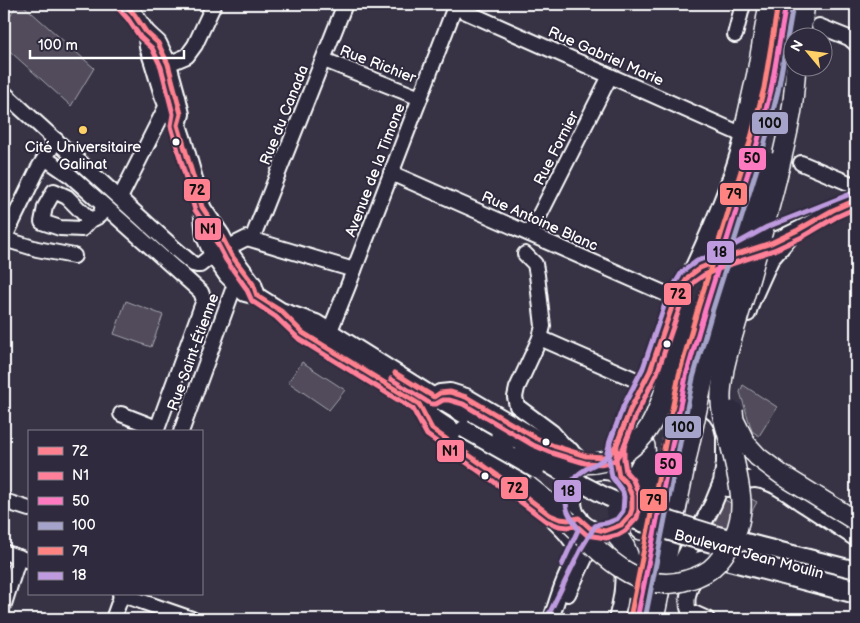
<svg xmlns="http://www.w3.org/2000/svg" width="860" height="623" viewBox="0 0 860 623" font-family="'Balsamiq Sans',sans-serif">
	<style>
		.green { fill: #514c5c; stroke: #a8a6ae }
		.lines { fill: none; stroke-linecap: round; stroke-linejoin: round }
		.minor-casing { stroke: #fff; stroke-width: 18 }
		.major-casing { stroke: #fff; stroke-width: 20 }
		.highway-casing { stroke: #fff; stroke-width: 22 }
		.minor { stroke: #2f2a3d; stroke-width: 14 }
		.major { stroke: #2f2a3d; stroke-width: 16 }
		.highway { stroke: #2f2a3d; stroke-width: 19 }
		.major-bridge-casing { stroke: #fff; stroke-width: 20; stroke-linecap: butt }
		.highway-bridge-casing { stroke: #fff; stroke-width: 22; stroke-linecap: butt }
		.major-bridge { stroke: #2f2a3d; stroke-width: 16 }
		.highway-bridge { stroke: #2f2a3d; stroke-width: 19 }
		.bus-1-casing { stroke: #2f2a3d; stroke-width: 9 }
		.bus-2-casing { stroke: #2f2a3d; stroke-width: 9 }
		.bus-3-casing { stroke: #2f2a3d; stroke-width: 9 }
		.bus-4-casing { stroke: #2f2a3d; stroke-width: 9 }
		.bus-5-casing { stroke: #2f2a3d; stroke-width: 9 }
		.bus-6-casing { stroke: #2f2a3d; stroke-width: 9 }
		.bus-1 { stroke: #ff808e; stroke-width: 5 }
		.bus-2 { stroke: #ff8098; stroke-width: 5 }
		.bus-3 { stroke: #fe7ac0; stroke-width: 5 }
		.bus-4 { stroke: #a6a3ca; stroke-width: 5 }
		.bus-5 { stroke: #ff8380; stroke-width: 5 }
		.bus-6 { stroke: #be9ade; stroke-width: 5 }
		.poi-dot { fill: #ffd166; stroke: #2f2a3d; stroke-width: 2 }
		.bus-dot { fill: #fff; stroke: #2f2a3d; stroke-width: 2 }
		.labels { text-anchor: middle; stroke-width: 4; stroke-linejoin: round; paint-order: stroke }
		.street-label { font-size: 15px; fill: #fff; stroke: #2f2a3d }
		.poi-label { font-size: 15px; fill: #fff; stroke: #2f2a3d }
		.line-badge { stroke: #2f2a3d; stroke-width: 2 }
		.pale-badge-label { font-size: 14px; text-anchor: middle; font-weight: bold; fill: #111 }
	</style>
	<rect width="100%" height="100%" fill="#373345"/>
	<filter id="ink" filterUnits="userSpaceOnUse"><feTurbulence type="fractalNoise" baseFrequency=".02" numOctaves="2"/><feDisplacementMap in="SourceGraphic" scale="10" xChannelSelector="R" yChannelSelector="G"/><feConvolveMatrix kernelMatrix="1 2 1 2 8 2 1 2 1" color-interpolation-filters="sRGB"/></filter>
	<g filter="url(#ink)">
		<g class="green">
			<path d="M17,4H22L94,68L71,106L4,46V26Z"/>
			<path d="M126,301L163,315L151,347L114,334Z"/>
			<path d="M302,362L345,390L329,410L288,382Z"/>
			<path d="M743,385L777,407L759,436L752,431L740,392Z"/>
			<path d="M744,495L757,502L743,527L731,520L726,530L714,524L725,500L738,507Z"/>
		</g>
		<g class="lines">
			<defs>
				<g id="minor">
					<path d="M455,7L743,135C731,182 709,233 688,277"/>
					<path d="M819,26L849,38L856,44"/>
					<path d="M735,35L743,4"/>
					<path d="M324,60L420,98"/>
					<path d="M162,72L168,64L187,56L195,45L214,4"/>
					<path d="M4,93L174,248L193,264L197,265H200L221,248"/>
					<path d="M45,158L71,176L201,292L204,300L156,432"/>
					<path d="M801,163L856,186"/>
					<path d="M391,173L675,298"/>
					<path d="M120,198L167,105"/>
					<path d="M824,213L856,200"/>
					<path d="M90,220L82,229L60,228L42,222L45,207L54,191L67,197L90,220C101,216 101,215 103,205"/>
					<path d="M530,234L610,76"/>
					<path d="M4,239L38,169L56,140"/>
					<path d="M4,239L37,249L74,256"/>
					<path d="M252,239L345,4"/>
					<path d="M753,248C782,239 807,225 833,210"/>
					<path d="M525,254L535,264L537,275L543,326L540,338L517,388L515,397L517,406L552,432L567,449L571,450"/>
					<path d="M223,258L235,244L247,238L354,270"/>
					<path d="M748,314L752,302L771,260L792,236"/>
					<path d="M324,338L331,328L348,286L456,4"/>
					<path d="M540,338L643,383"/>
					<path d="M121,414L157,428"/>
					<path d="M181,432L235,284"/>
					<path d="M610,463L613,459L617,444L630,410L643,383L650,371L675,298L688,277L694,272"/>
					<path d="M4,501L29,509"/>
					<path d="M545,513C557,525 570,535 577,551"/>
					<path d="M4,552L29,561"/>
					<path d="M678,570C690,563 696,558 710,558L856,596"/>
					<path d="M697,572C692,585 684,597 689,611L707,619"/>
					<path d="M120,594L192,619"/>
					<path d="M568,594L588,552L601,531"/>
					<path d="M4,604L19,557"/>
					<path d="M113,619L122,594"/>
					<path d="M551,619C555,607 559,593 564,581C570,566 583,544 585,529"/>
					<path d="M616,619C621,602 624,585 622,567"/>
				</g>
				<g id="major">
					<path d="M125,4L134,14L146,32L158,43L168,64L177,97L181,114L178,125"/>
					<path d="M146,32L148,47L153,62L163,95L172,117L178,125L183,140L202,207L205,237L213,255L227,275L245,293L257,296L281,311L316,323L434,397L511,442"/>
					<path d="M203,209L221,235L232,256L253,284L257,296"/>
					<path d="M285,315L303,333L429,410"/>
					<path d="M434,397L440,393L450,392L466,397L536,438L554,446L567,449L587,467"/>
					<path d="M434,431L497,475L550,515C560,520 567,520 579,518"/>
					<path d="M725,446L768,473"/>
					<circle cx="603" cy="501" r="30"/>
					<path d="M623,479C638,477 642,461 644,449"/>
					<path d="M728,488C737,483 751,477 761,480C776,483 789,494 801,502C820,514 838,526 856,538"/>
					<path d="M736,551L856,582"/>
					<path d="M678,570L713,504L722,482L725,463V435L722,423L716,414L694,397L690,395"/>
				</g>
				<g id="highway">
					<path d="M800,38L805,4"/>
					<path d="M766,104L771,90L786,4"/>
					<path d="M743,135L757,73L769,4"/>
					<path d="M709,260L728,210"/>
					<path d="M419,404L434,420L479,450L518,478L544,499"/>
					<path d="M609,530C631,544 631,565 632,589"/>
					<path d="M641,530L646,498L647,474L645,446"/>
					<path d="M637,619L671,448"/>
					<path d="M654,619L688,451"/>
				</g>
			</defs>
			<use href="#minor" class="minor-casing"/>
			<use href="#major" class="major-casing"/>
			<use href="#highway" class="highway-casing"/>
			<use href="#minor" class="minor"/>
			<use href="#major" class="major"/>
			<use href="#highway" class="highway"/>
			<defs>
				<g id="major-bridge">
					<path d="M464,429L536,470"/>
					<path d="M524,450L582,484L607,497L637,510L718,535L856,570"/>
					<path d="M614,512C646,526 679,535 712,544"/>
				</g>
				<g id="highway-bridge">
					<path d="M733,411L734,420L746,444L758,457L782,475L856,521"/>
					<path d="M501,435C507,437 514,438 520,440C539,447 555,460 576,463C606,467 635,452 650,426C659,411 664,393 669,376C677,355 684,333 692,311"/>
					<path d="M671,448L691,357L705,310L757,144L771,90"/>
					<path d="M688,451L704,377L744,239L769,162"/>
					<path d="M544,499C557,511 570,523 582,535C611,563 644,594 687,580C698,577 709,572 716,564C732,546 742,526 741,502C740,481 734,460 729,439C725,425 720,410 721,395C721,386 723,377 724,369C731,337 742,306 751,274C765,223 780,172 790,120C794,103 794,85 796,68"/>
				</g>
			</defs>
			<use href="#major-bridge" class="major-bridge-casing"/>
			<use href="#highway-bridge" class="highway-bridge-casing"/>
			<use href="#major-bridge" class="major-bridge"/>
			<use href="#highway-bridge" class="highway-bridge"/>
			<defs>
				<g id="bus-1">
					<path d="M125,4L134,14L146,32L158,43L168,64L181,114L178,125L202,207L221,235L232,256L253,284L257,296L281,311L303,333L419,404L432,429L497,475L550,515L560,519L568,520L579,518L590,528L605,531L621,525L630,515L632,509V496L627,484L619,476L616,459L617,444L630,410L650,371L675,298L688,277L700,268L728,257L771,243L798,230L833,210L856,200"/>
					<path d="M395,373L434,397L440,393L450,392L466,397L536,438L554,446L586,456L605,457L610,454L617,444L625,423"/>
				</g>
				<g id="bus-2">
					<path d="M119,9L128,19L140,37L152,48L161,67L173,114L171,126L195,210L215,239L226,260L246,288L252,301L276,317L299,339L413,409L427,435L493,481L546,521L559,526L568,527L577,526L587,535L606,538L618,535L625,531L637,518L639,510V495L633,480L626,472L624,459V446L637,413L657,373L682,301L694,282L704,275L731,264L774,250L802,237L836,217L856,208"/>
					<path d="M391,379L431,404H436L443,400H449L463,404L533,445L552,453L585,463L606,464L615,460L624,447L632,426"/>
				</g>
				<path id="bus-3" d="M637,619L686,376L705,310L757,144L771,90L786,4"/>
				<path id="bus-4" d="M645,619L693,378L712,312L764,146L778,91L793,5"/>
				<path id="bus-5" d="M630,618L679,375L698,308L750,142L764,88L778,4"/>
				<g id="bus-6">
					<path d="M562,565L578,530C576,523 569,517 567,509C563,492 571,478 586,469C592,465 600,463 606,457L610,441L614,430"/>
					<path d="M548,616L581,549L595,526L599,524L607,523L617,519L623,511L624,497L623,492L612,477L609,459L610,442L623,407L643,368L668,295L682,272L697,261L725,250L767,227L853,193"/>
				</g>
			</defs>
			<use href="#bus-1" class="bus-1-casing"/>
			<use href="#bus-2" class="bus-2-casing"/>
			<use href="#bus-3" class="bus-3-casing"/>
			<use href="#bus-4" class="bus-4-casing"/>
			<use href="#bus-5" class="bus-5-casing"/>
			<use href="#bus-6" class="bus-6-casing"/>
			<use href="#bus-1" class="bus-1"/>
			<use href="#bus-2" class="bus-2"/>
			<use href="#bus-3" class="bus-3"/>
			<use href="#bus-4" class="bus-4"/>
			<use href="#bus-5" class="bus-5"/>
			<use href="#bus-6" class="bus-6"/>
		</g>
	</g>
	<circle class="poi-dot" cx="83" cy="130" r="5"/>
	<g class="bus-dot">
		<circle cx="176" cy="142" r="4.5"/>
		<circle cx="667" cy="344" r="4.5"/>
		<circle cx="546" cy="442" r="4.5"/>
		<circle cx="485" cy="476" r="4.5"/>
	</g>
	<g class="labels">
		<g class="street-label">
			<text transform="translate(606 56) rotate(24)" y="5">Rue Gabriel Marie</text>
			<text transform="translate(378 64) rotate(21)" y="5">Rue Richier</text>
			<text transform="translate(284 115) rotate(-68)" y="5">Rue du Canada</text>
			<text transform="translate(556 148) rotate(-63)" y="5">Rue Fornier</text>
			<text transform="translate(375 170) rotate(-69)" y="5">Avenue de la Timone</text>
			<text transform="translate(540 221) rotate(24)" y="5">Rue Antoine Blanc</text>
			<text transform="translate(193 352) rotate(-70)" y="5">Rue Saint-Étienne</text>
			<text transform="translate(749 554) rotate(15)" y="5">Boulevard Jean Moulin</text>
		</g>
		<g class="poi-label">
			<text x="83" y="152">Cité Universitaire<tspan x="83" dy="17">Galinat</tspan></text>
		</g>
	</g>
	<g class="line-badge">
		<rect x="751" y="111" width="38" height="24" rx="5" fill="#a6a3ca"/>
		<rect x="738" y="147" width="29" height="24" rx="5" fill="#fe7ac0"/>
		<rect x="183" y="178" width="28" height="24" rx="5" fill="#ff808e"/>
		<rect x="719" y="182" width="29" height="24" rx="5" fill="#ff8380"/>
		<rect x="194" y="217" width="28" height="24" rx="5" fill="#ff8098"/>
		<rect x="706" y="240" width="29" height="24" rx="5" fill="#be9ade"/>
		<rect x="663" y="282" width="29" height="24" rx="5" fill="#ff808e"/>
		<rect x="664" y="415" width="38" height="24" rx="5" fill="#a6a3ca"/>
		<rect x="436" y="439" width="29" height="24" rx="5" fill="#ff8098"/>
		<rect x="654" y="452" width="29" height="24" rx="5" fill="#fe7ac0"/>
		<rect x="500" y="476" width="29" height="24" rx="5" fill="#ff808e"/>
		<rect x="553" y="479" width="29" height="24" rx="5" fill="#be9ade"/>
		<rect x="639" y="488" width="29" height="24" rx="5" fill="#ff8380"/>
	</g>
	<g class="pale-badge-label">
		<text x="770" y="128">100</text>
		<text x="752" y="163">50</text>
		<text x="197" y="195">72</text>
		<text x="734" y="199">79</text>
		<text x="208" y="234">N1</text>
		<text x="720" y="257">18</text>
		<text x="678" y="299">72</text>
		<text x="683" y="432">100</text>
		<text x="450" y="456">N1</text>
		<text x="668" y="469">50</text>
		<text x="515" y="493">72</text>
		<text x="568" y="496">18</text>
		<text x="654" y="505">79</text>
	</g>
	<rect width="860" height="623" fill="none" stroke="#2f2a3d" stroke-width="20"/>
	<rect x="10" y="10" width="840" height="603" fill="none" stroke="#fff" stroke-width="2" filter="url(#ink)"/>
	<rect x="28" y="430" width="175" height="165" fill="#2f2a3d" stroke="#827f8b"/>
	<rect x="38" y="447" width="25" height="8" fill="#ff808e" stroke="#827f8b"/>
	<text x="72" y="456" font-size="15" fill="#ffffff">72</text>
	<rect x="38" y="472" width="25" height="8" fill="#ff8098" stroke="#827f8b"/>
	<text x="72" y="480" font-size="15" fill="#ffffff">N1</text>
	<rect x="38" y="497" width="25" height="8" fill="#fe7ac0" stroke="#827f8b"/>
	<text x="72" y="506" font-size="15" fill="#ffffff">50</text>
	<rect x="38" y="522" width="25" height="8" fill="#a6a3ca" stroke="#827f8b"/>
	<text x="72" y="530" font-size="15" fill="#ffffff">100</text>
	<rect x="38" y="547" width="25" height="8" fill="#ff8380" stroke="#827f8b"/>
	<text x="72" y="556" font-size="15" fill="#ffffff">79</text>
	<rect x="38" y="572" width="25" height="8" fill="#be9ade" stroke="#827f8b"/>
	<text x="72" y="580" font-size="15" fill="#ffffff">18</text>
	<g transform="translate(808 52) rotate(299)"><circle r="24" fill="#2f2a3d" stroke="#827f8b"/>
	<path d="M0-4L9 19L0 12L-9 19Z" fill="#ffd166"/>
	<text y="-8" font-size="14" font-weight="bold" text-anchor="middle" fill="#ffffff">N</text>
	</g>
	<path d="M30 50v8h154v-8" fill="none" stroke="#ffffff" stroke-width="2.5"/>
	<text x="38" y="50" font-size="15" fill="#ffffff" stroke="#2f2a3d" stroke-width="4" paint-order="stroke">100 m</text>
</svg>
